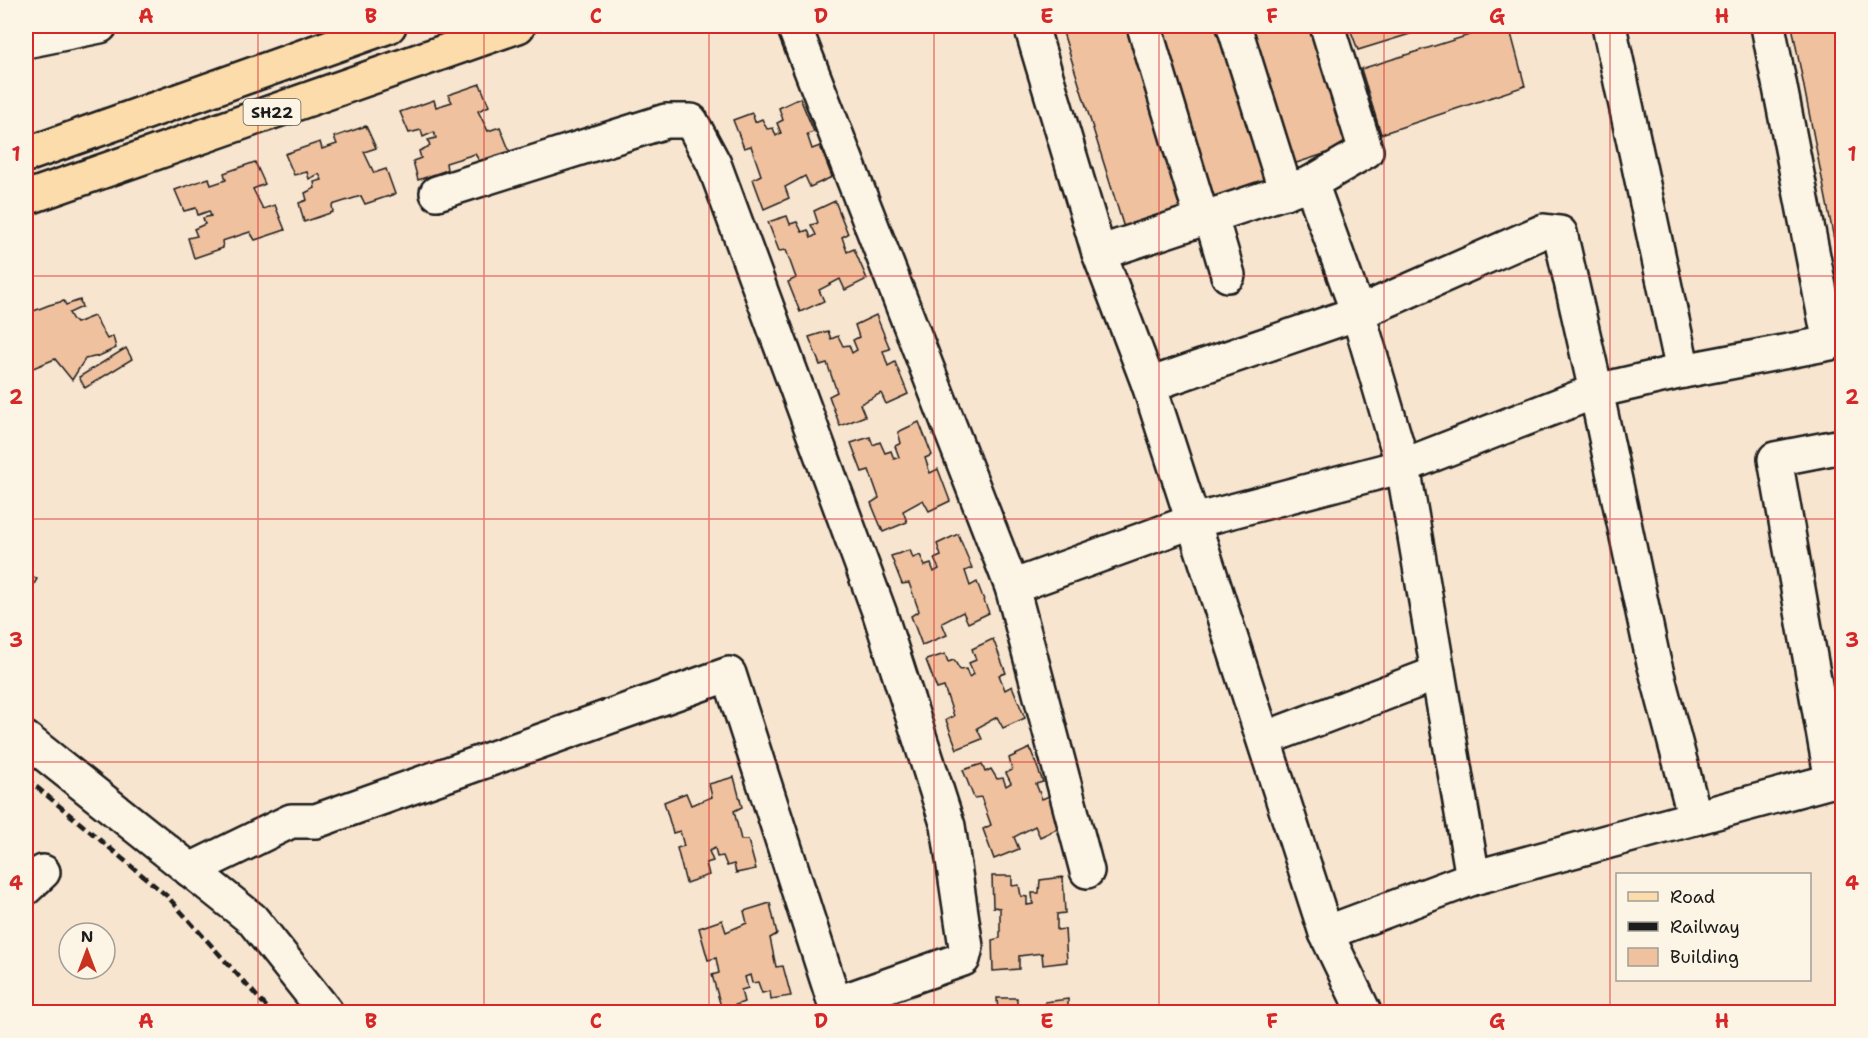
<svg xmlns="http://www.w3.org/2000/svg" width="1868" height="1038" viewBox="0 0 1868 1038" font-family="'Shantell Sans',sans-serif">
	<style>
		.building { fill: #f0c19f; stroke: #1c1c1c; stroke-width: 1.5 }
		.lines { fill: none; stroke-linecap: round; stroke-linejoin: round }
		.street-casing { stroke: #1c1c1c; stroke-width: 38 }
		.secondary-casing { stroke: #1c1c1c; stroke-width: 38 }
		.primary-casing { stroke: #1c1c1c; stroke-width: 38 }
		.street { stroke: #fcf5e5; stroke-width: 33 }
		.secondary { stroke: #fcf5e5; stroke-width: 33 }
		.primary { stroke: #fddcac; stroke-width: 33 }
		.rail { stroke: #1c1c1c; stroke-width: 4.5; stroke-dasharray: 9 4.5; stroke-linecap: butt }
		.grid { fill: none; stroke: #d62828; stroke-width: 1.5; stroke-opacity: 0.55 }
		.labels { text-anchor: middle; stroke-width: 6; stroke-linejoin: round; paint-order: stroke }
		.shield { fill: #fcf5e5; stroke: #5f5d58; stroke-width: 1.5 }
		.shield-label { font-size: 16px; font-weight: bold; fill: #1c1c1c }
		.neatline { fill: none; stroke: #d62828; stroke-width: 2 }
		.grid-label { font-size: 20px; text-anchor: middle; font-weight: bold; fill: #d62828 }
	</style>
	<rect width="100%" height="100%" fill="#f8e5d0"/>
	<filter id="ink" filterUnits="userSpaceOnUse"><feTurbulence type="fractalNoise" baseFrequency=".0167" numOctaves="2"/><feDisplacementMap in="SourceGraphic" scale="12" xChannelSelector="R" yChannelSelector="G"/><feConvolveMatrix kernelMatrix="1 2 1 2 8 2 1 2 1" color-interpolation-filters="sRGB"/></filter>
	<g filter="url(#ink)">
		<g class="building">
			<path d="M1061,26H1130L1187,212L1125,231Z"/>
			<path d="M1152,26H1221L1269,186L1208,205Z"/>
			<path d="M1246,26H1315L1352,145L1290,165Z"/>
			<path d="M1349,26H1436L1358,50Z"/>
			<path d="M1498,26H1509L1525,86L1381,134L1361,69Z"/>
			<path d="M1792,26H1842V280Z"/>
			<path d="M480,84L489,106L478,111L488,131L500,127L510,152L480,162L475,154L446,163L447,170L418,180L413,161L421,158L419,151L430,146L428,140L436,138L434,132L423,137L421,130L409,133L400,112L434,100L436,107L452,102L448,95Z"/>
			<path d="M800,98L814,132L807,134L812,149L820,146L832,177L810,187L805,176L785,187L789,198L764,209L753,179L761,175L751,146L744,148L733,120L752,113L755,122L762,119L767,129L773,128L776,136L781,133L777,123L783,120L779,108Z"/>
			<path d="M366,126L376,148L364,152L374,173L386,169L395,194L365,204L361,196L332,205L333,212L304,222L299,203L307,200L305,193L315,188L314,182L322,180L319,174L309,179L307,172L294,175L285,154L320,142L322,149L337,144L334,137Z"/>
			<path d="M255,162L265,184L253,189L263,209L275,205L285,230L255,240L250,232L222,241L223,248L194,258L188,238L197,236L194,229L205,224L203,218L211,216L209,211L198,215L196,208L184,211L175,190L209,178L211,185L226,180L224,173Z"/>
			<path d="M835,201L848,234L842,237L847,252L854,249L867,279L845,290L840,279L819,290L824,301L800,312L788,282L796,278L786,250L779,251L768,222L787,216L790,224L797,222L802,232L808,230L811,238L816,235L811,225L818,223L814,211Z"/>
			<path d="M80,300L82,307L69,313L73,320L76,323L94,316L107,339L113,336L116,348L99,356L85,359L72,380L55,359L26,371V314L49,305L64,301L66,305Z"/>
			<path d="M876,315L890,349L883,351L888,366L895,362L908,394L886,404L881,393L860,404L865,416L840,426L829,396L837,392L827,363L820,365L809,337L828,331L831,339L838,336L843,346L849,345L852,353L857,350L853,340L859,337L855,325Z"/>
			<path d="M126,348L132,359L85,388L79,377Z"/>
			<path d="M919,422L932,455L925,458L930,473L938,469L950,501L929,511L923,500L903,511L907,522L883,532L871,503L879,498L869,470L862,472L851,443L870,437L873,445L880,442L885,453L891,451L894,459L899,457L895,446L901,443L898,432Z"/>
			<path d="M958,534L972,568L965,571L970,586L977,582L989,613L968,623L963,612L942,623L947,635L922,645L911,616L919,611L909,583L902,584L891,556L910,550L913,558L920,555L925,566L931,564L934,572L939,569L934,559L941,556L937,544Z"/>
			<path d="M26,572L37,579L26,598Z"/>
			<path d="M993,639L1006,673L999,675L1005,690L1012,686L1025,718L1003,728L997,717L977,728L982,739L957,749L946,720L954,716L944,687L937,689L926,660L945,654L948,662L954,660L960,670L966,669L969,677L974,674L969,663L976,660L972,649Z"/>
			<path d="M1030,748L1043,782L1036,784L1042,799L1049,796L1061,827L1040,837L1035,826L1014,837L1019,849L994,859L983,829L991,825L981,797L974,798L963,770L982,764L985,772L991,769L997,779L1003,778L1006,786L1011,783L1006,773L1012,770L1009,758Z"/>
			<path d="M734,777L742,807L734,811L741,840H748L756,869L736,873L734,864L727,866L723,856L717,857L715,848L709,851L713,861L706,863L709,875L686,883L677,848L684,846L680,831L673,833L664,802L686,793L691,805L712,797L709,784Z"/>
			<path d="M992,876H1012V886L1019,885L1021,896L1027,897V905L1033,904L1032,893H1039L1040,880L1063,877L1065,913L1057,914V930L1065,929L1067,962L1043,965L1042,953L1019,956V969L993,971L992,940L1000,938V908L993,907Z"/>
			<path d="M770,903L777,934L770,938L776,967L783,966L791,996L771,999L770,991L762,993L758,982L752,983L750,975L745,977L748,988L741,990L744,1002L722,1010L712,975L719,973L716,958L708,960L699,928L722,920L726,932L747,923L744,911Z"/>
			<path d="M997,998H1017V1007L1025,1006V1012H998Z"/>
			<path d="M1068,999V1012H1044L1045,1002Z"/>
		</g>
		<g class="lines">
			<defs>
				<g id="street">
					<path d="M794,26L1012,587L1087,871"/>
					<path d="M1031,26L1099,253L1149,385L1326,933L1364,1012"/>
					<path d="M1144,26L1202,219"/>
					<path d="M1234,26L1286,192"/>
					<path d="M1327,26L1366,151L1311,183L1358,313L1403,466L1473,878"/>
					<path d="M1609,26L1683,371"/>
					<path d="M1211,217L1228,275"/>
					<path d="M1099,253L1311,183"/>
					<path d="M1149,385L1358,313L1544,231L1560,233L1596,391L1653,659L1695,818"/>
					<path d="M1012,587L1194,521L1403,466L1596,391L1683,371L1830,343L1768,26"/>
					<path d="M1264,739L1438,673"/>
					<path d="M1832,781L1775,459L1842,446"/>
					<path d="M190,870L291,821H316L729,674L835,1004L963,959L966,947L948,826L880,614L714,164L691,121H666L437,193"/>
					<path d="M26,888L43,872"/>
					<path d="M1326,933L1473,878L1842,778"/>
				</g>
				<g id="secondary">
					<path d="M26,41L100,26"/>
					<path d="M26,739L252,919L326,1012"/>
				</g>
				<g id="primary">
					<path d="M26,155L389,26"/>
					<path d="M26,198L518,26"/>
				</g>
			</defs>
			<use href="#street" class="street-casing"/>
			<use href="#secondary" class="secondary-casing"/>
			<use href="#primary" class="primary-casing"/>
			<use href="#street" class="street"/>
			<use href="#secondary" class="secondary"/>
			<use href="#primary" class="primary"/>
			<path class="rail" d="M26,778L167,896L271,1012"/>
		</g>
	</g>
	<path class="grid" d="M258,26V1012M484,26V1012M709,26V1012M934,26V1012M1159,26V1012M1384,26V1012M1610,26V1012M26,276H1842M26,519H1842M26,762H1842"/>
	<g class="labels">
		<rect class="shield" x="243.5" y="99" width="57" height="26" rx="4.5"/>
		<g class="shield-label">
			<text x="272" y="118">SH22</text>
		</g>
	</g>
	<rect width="1868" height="1038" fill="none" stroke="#fcf5e5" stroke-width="66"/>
	<rect x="1616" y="873" width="195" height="108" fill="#fcf5e5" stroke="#a29e95" stroke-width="1.5"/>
	<rect x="1628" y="892" width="30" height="9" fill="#fddcac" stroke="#a29e95" stroke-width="1.5"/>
	<text x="1670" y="903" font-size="18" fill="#1c1c1c">Road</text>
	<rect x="1628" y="922" width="30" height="9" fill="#1c1c1c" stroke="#a29e95" stroke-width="1.5"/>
	<text x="1670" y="933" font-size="18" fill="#1c1c1c">Railway</text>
	<rect x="1628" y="948" width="30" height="18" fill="#f0c19f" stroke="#a29e95" stroke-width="1.5"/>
	<text x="1670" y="963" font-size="18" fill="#1c1c1c">Building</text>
	<g transform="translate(87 951)"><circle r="28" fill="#fcf5e5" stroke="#a29e95" stroke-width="1.5"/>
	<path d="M0-4.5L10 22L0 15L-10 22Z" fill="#c8321e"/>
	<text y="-9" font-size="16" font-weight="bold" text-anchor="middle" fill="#1c1c1c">N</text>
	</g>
	<rect x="33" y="33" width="1802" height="972" class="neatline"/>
	<g class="grid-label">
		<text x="146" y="23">A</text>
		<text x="371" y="23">B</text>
		<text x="596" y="23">C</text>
		<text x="821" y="23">D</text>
		<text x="1047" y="23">E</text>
		<text x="1272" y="23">F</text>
		<text x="1497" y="23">G</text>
		<text x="1722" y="23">H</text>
		<text x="16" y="161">1</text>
		<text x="1852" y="161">1</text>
		<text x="16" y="404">2</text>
		<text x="1852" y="404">2</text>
		<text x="16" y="647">3</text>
		<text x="1852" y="647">3</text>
		<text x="16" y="890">4</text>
		<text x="1852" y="890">4</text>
		<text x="146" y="1028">A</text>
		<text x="371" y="1028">B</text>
		<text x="596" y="1028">C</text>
		<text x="821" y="1028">D</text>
		<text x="1047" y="1028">E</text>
		<text x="1272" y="1028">F</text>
		<text x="1497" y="1028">G</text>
		<text x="1722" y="1028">H</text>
	</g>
</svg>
